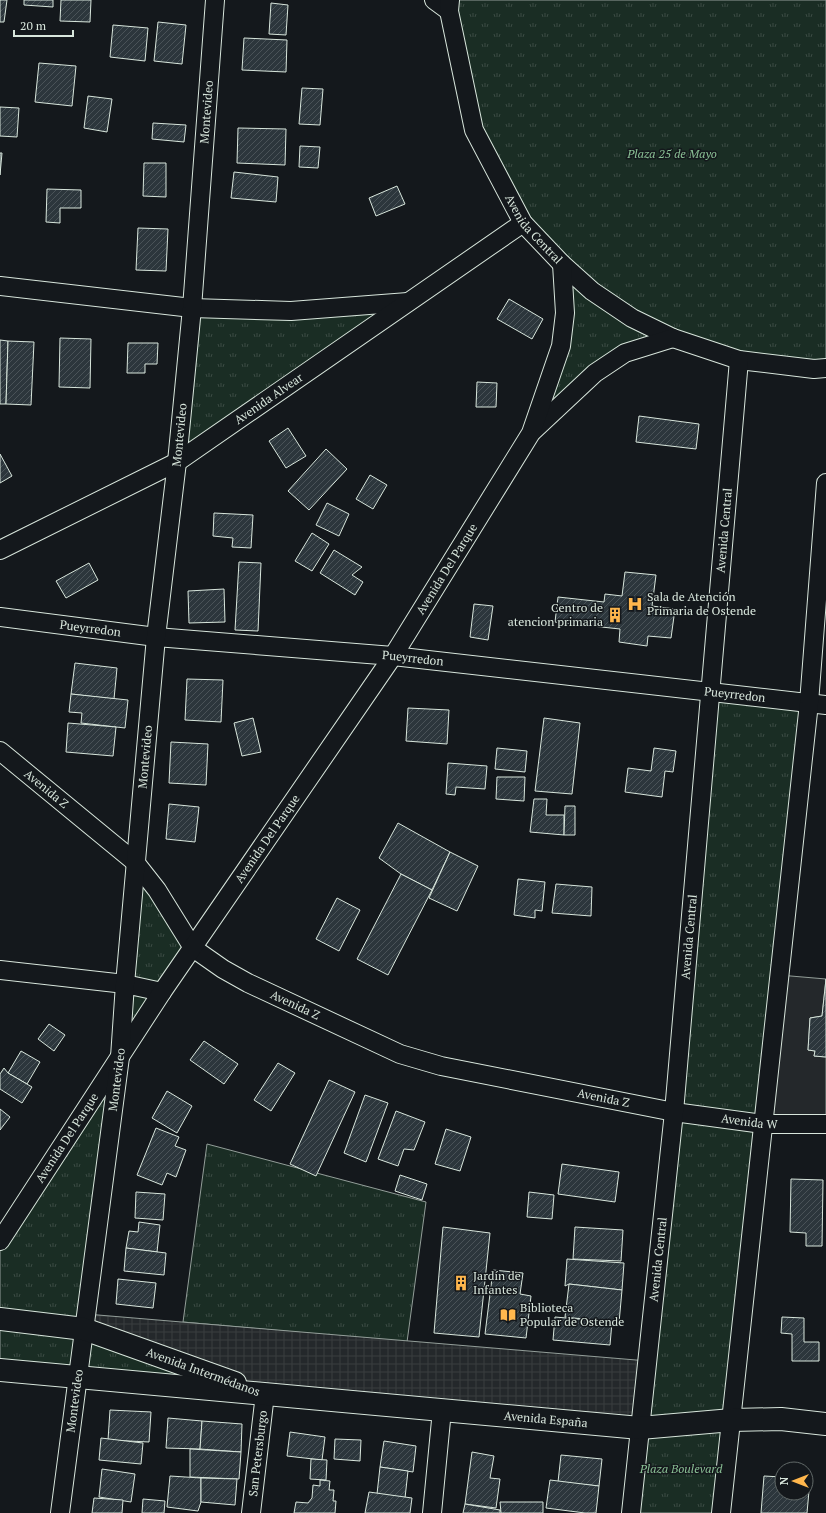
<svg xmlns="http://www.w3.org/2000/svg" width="826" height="1513" viewBox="0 0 826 1513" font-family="'PT Serif',serif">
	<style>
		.grass { fill: url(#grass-tufts); stroke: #939e99 }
		.parking { fill: #24282b; stroke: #939e99 }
		.plaza { fill: url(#plaza-grid); stroke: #939e99 }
		.building { fill: url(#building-hatch); stroke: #d8e6dc }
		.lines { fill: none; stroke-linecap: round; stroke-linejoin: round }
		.minor-casing { stroke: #d8e6dc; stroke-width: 20 }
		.secondary-casing { stroke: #d8e6dc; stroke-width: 24 }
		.minor { stroke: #14181c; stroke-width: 18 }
		.secondary { stroke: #14181c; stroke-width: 22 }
		.labels { text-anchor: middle; stroke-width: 3; stroke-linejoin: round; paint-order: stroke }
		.street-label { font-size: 12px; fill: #d8e6dc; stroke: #14181c }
		.park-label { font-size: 12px; font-style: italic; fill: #8ac095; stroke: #14181c }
		.poi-label { font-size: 12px; fill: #d8e6dc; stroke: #14181c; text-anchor: start }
	</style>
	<defs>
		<pattern id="grass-tufts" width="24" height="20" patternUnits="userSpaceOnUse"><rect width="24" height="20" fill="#1a2d24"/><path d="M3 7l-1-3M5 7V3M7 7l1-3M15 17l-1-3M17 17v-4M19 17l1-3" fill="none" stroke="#3b4b43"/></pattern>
		<pattern id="plaza-grid" width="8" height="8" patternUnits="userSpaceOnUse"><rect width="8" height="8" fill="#24282b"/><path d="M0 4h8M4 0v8" fill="none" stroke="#393d3f"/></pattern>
		<pattern id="building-hatch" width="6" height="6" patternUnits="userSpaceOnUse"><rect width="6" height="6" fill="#2c363c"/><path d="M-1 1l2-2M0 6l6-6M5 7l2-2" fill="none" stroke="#4a5358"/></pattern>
	</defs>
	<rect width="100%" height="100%" fill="#14181c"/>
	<g class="grass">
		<path d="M434,0H826V364L779,365L673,338L624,353L531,433L561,346L562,264L523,223L474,130L449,11Z"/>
		<path d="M409,302L177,462L192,308Z"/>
		<path d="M710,692L809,703L721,1513H631Z"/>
		<path d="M135,862L193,948L120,1057L84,1329L264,1394L0,1369V1242L120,1057Z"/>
		<path d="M207,1144L426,1202L407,1342L183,1322Z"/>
	</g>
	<path class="parking" d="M779,975L826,979L822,1016L810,1018L808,1050L815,1051L814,1056L826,1057V1124H763Z"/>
	<path class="plaza" d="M86,1314L648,1361L640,1428L265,1394L84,1329Z"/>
	<g class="building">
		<path d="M0,0H7L4,22H0Z"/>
		<path d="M24,0H53V7L24,5Z"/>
		<path d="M61,0H91L90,22L60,21Z"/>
		<path d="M271,3L288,5L286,35L269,34Z"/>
		<path d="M158,22L186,25L182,64L154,61Z"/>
		<path d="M113,25L148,28L145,61L110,57Z"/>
		<path d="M244,38L287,40L286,72L242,70Z"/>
		<path d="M39,63L76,66L72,106L35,102Z"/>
		<path d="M302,88L323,89L320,125L299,124Z"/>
		<path d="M88,96L112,99L107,132L84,128Z"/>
		<path d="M0,107L19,108L17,137L0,136Z"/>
		<path d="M153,123L186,125L184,142L152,139Z"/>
		<path d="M238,128L286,129L285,165L237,163Z"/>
		<path d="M300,146L320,147L318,168L299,167Z"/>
		<path d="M0,153H2L0,175Z"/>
		<path d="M144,163H166V197L143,196Z"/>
		<path d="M234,172L278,177L276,202L231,198Z"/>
		<path d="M397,186L405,204L376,216L369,198Z"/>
		<path d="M47,189L81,190V208H60V223L46,222Z"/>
		<path d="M138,228L168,229L166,271L136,270Z"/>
		<path d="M509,299L543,319L532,339L497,319Z"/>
		<path d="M60,338L91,339L90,388L59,387Z"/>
		<path d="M0,340L8,341L6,404H0Z"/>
		<path d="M8,341L34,342L31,405L6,404Z"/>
		<path d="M128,343H158L157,364H145V373H127Z"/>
		<path d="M477,382L497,383L496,407H476Z"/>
		<path d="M639,416L699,424L696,449L636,442Z"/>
		<path d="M288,428L306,456L286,468L269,441Z"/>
		<path d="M326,449L347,469L309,510L288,491Z"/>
		<path d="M0,454L12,476L0,483Z"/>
		<path d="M370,475L387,485L373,509L356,499Z"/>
		<path d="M327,503L349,514L339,536L316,525Z"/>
		<path d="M214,513L253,515L251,548L232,547L233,538L213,536Z"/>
		<path d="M312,533L329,544L312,571L295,561Z"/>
		<path d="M334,550L362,567L352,575L363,582L355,595L320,573Z"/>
		<path d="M239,562L261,563L258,631L235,630Z"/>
		<path d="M89,563L98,580L66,598L56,581Z"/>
		<path d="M625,572L656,575L652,606L675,609L671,638L648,636L647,646L619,642L620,629L555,622L558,597L604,602L605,594L622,596Z"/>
		<path d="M224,589L225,622L189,623L188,591Z"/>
		<path d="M474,604L493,606L488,640L470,637Z"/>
		<path d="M75,663L117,668L114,699L71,694Z"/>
		<path d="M187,679L223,680L221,722L185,720Z"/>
		<path d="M71,694L128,700L125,728L81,723L82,713L69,712Z"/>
		<path d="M408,708L449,710L447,744L406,741Z"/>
		<path d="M253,718L261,752L242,756L234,723Z"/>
		<path d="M544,718L580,723L572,794L535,791Z"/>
		<path d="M68,723L116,727L113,756L66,752Z"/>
		<path d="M171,742L208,744L206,785L169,783Z"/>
		<path d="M497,748L527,751L525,772L495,769Z"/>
		<path d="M654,748L676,751L673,772L665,771L662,797L625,792L628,768L651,771Z"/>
		<path d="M448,763L487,766L485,789L456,787L455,795L446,794Z"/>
		<path d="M497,777H525L524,801L496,799Z"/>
		<path d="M534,799H547L546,815H564V835L530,832Z"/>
		<path d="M169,804L199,807L195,842L166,839Z"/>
		<path d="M565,806H575V835H564Z"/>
		<path d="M398,823L450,852L432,890L401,874L379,858Z"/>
		<path d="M450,852L478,866L457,911L429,898Z"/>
		<path d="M401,874L432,890L388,975L357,959Z"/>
		<path d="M518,879L545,882L542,911L535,910V918L514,915Z"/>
		<path d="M556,884L592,887L591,916L552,913Z"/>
		<path d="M337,898L360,910L339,951L316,939Z"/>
		<path d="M826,979V1057L814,1056L815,1051L808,1050L810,1018L822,1016Z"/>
		<path d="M49,1024L65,1035L54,1051L38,1039Z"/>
		<path d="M204,1041L238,1064L224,1084L190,1060Z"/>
		<path d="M21,1051L40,1062L27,1084L8,1073Z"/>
		<path d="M278,1063L295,1073L271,1111L254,1100Z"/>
		<path d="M4,1068L8,1073L32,1087L22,1103L0,1089V1074Z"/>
		<path d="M329,1080L355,1092L316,1176L290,1164Z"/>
		<path d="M167,1091L192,1106L177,1133L152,1118Z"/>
		<path d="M365,1095L388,1103L366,1162L344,1153Z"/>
		<path d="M0,1109L10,1117L0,1130Z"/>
		<path d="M396,1111L425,1122L414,1150L404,1149L398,1166L378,1159Z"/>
		<path d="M156,1128L179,1137L175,1146L186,1150L176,1177L167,1173L162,1185L137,1175Z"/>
		<path d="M446,1129L471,1137L460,1171L435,1164Z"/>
		<path d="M562,1164L619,1172L615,1202L558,1194Z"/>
		<path d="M400,1175L427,1184L422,1200L395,1191Z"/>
		<path d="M791,1179L823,1180L822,1246H806V1233L790,1232Z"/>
		<path d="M136,1192L165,1194L163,1220L135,1218Z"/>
		<path d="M529,1192L554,1195L552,1219L527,1217Z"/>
		<path d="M139,1222L160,1225L157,1252L126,1248L129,1231L138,1232Z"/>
		<path d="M443,1227L490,1233L479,1337L434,1333Z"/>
		<path d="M575,1227L623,1230L621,1261L573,1259Z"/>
		<path d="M126,1248L166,1253L164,1275L124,1271Z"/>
		<path d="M567,1259L624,1263L622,1290L569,1284L565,1286Z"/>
		<path d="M493,1270L523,1273L520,1294L531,1296L526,1338L485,1334Z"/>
		<path d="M118,1279L156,1283L153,1308L116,1304Z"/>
		<path d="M569,1284L622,1290L619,1323L565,1317Z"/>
		<path d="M555,1317L612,1322L610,1345L553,1340Z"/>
		<path d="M782,1317L804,1318V1342H819V1361H792V1334L781,1333Z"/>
		<path d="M110,1410L151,1412L149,1442L108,1440Z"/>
		<path d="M168,1418L202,1421L200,1449L166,1448Z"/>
		<path d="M202,1421L242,1424L241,1452L200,1449Z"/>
		<path d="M290,1432L325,1437L322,1460L287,1456Z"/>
		<path d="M101,1438L143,1443L141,1464L99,1460Z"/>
		<path d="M335,1439L361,1440L360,1461L334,1459Z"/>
		<path d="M384,1441L416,1446L413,1472L380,1467Z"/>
		<path d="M190,1449L241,1452L239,1479L190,1477Z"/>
		<path d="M472,1452L494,1456L490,1478L500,1479L496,1508L465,1504Z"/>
		<path d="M561,1455L602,1459L599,1486L558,1482Z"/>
		<path d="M311,1459L327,1460L326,1480L310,1479Z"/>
		<path d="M380,1467L408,1471L405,1498L377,1494Z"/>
		<path d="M102,1469L135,1474L131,1502L99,1497Z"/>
		<path d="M170,1476L201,1478V1502L198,1511L167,1507Z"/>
		<path d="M764,1476L782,1477V1493H806V1479L810,1480L807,1513H761Z"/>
		<path d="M201,1478L237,1479L235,1505L201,1502Z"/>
		<path d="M320,1480L330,1481L329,1490H334L333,1501H336L335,1513H294L296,1502L308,1503L312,1498L313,1485L320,1486Z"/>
		<path d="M550,1480L599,1486L596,1513H585L546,1508Z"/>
		<path d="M369,1492L412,1498L410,1513H365Z"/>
		<path d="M94,1498L123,1500L122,1513H92Z"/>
		<path d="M143,1499L165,1501L164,1513H142Z"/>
		<path d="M500,1502H543V1513H501Z"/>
		<path d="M465,1504L500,1510V1513H463Z"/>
	</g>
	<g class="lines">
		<defs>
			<g id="minor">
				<path d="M434,0L449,11"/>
				<path id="s1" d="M450,0L449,11L474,130L523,223L562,264L592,291L632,318L673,338L739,360L814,369L826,368"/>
				<path d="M0,286L192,308L291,311L408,302"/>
				<path d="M533,431L595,373L625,353L673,338"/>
				<path id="s2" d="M0,550L177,462L523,223"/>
				<path id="s3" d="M0,617L156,637L393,656L826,705"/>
				<path id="s4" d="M0,751L135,862L157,890L193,948L223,969L248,983L400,1054L441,1066L674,1112L763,1124H826"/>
				<path d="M0,970L125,984L162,992"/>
				<path id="s5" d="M0,1241L162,992L393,656L531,433L561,346L565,313L562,264"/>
				<path id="s6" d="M60,1513L120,1057L125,984L156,637L177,462L192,308L215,0"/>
				<path id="s7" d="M251,1513L265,1394"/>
				<path d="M432,1513L442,1410"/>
				<path id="s8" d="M631,1513L674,1112L739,360"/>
				<path d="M721,1513L809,703L826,483"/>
			</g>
			<g id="secondary">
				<path d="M0,1319L84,1329L235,1383"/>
				<path id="s9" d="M0,1370L640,1428L732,1420L781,1419L826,1424"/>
			</g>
		</defs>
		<use href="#minor" class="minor-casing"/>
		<use href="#secondary" class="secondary-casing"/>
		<use href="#minor" class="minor"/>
		<use href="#secondary" class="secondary"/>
	</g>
	<defs>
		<symbol id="hospital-bare" viewBox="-9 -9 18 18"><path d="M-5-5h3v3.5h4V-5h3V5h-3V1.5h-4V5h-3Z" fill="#ffb74d" stroke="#14181c" stroke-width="2.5" paint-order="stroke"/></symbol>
		<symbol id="building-bare" viewBox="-9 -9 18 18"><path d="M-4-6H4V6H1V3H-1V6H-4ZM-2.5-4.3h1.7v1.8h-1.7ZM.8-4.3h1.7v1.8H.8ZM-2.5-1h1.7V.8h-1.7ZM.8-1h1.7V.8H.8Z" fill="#ffb74d" stroke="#14181c" stroke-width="2.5" paint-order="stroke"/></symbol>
		<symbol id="library-bare" viewBox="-9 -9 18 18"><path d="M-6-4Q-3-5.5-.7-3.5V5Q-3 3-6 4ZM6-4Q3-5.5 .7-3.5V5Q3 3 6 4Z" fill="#ffb74d" stroke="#14181c" stroke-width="2.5" paint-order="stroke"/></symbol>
	</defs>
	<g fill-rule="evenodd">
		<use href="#hospital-bare" x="624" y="593" width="22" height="22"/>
		<use href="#building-bare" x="604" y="604" width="22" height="22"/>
		<use href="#building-bare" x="450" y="1272" width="22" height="22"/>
		<use href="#library-bare" x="497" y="1304" width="22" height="22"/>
	</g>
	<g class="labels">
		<g class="street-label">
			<text dy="4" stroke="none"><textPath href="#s6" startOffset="1409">Montevideo</textPath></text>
			<text dy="4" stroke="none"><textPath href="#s1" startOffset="249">Avenida Central</textPath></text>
			<text dy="4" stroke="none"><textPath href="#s2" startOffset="309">Avenida Alvear</textPath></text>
			<text dy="4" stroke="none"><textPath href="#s6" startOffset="1085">Montevideo</textPath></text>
			<text dy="4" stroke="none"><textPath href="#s8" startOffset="987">Avenida Central</textPath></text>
			<text dy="4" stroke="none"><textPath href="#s5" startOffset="807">Avenida Del Parque</textPath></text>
			<text dy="4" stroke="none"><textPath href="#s3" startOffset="91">Pueyrredon</textPath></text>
			<text dy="4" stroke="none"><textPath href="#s3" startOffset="415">Pueyrredon</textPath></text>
			<text dy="4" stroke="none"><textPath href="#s3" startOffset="739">Pueyrredon</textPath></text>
			<text dy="4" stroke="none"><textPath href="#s6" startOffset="761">Montevideo</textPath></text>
			<text dy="4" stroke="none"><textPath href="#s4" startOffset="60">Avenida Z</textPath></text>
			<text dy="4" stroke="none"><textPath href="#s5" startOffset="483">Avenida Del Parque</textPath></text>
			<text dy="4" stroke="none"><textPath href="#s8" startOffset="579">Avenida Central</textPath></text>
			<text dy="4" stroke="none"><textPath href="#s4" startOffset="396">Avenida Z</textPath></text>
			<text dy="4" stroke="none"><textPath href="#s6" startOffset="437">Montevideo</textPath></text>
			<text dy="4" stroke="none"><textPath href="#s4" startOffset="720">Avenida Z</textPath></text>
			<text dy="4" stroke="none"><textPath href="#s4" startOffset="868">Avenida W</textPath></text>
			<text dy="4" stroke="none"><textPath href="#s5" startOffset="123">Avenida Del Parque</textPath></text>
			<text dy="4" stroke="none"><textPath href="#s8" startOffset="255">Avenida Central</textPath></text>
			<text transform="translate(203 1372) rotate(20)" y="4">Avenida Intermédanos</text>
			<text dy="4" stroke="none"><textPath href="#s6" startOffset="113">Montevideo</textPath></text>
			<text dy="4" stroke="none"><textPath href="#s9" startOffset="548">Avenida España</textPath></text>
			<text dy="4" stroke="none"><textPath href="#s7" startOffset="60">San Petersburgo</textPath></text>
		</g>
		<g class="park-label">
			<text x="672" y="158">Plaza 25 de Mayo</text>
			<text x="681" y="1473">Plaza Boulevard</text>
		</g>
		<g class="poi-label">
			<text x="647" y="601">Sala de Atención<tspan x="647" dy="14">Primaria de Ostende</tspan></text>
			<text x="603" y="612" text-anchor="end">Centro de<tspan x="603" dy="14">atencion primaria</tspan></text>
			<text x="473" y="1280">Jardín de<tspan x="473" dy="14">Infantes</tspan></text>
			<text x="520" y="1312">Biblioteca<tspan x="520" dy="14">Popular de Ostende</tspan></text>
		</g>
	</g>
	<g transform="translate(794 1481) rotate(270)"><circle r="19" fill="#14181c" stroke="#626a69"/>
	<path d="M0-3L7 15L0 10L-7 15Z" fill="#ffb74d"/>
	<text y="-6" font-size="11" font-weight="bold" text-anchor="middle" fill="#d8e6dc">N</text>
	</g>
	<path d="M14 30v6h59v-6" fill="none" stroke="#d8e6dc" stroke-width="2"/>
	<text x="20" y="30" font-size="12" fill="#d8e6dc" stroke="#14181c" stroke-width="3" paint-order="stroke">20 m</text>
</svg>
